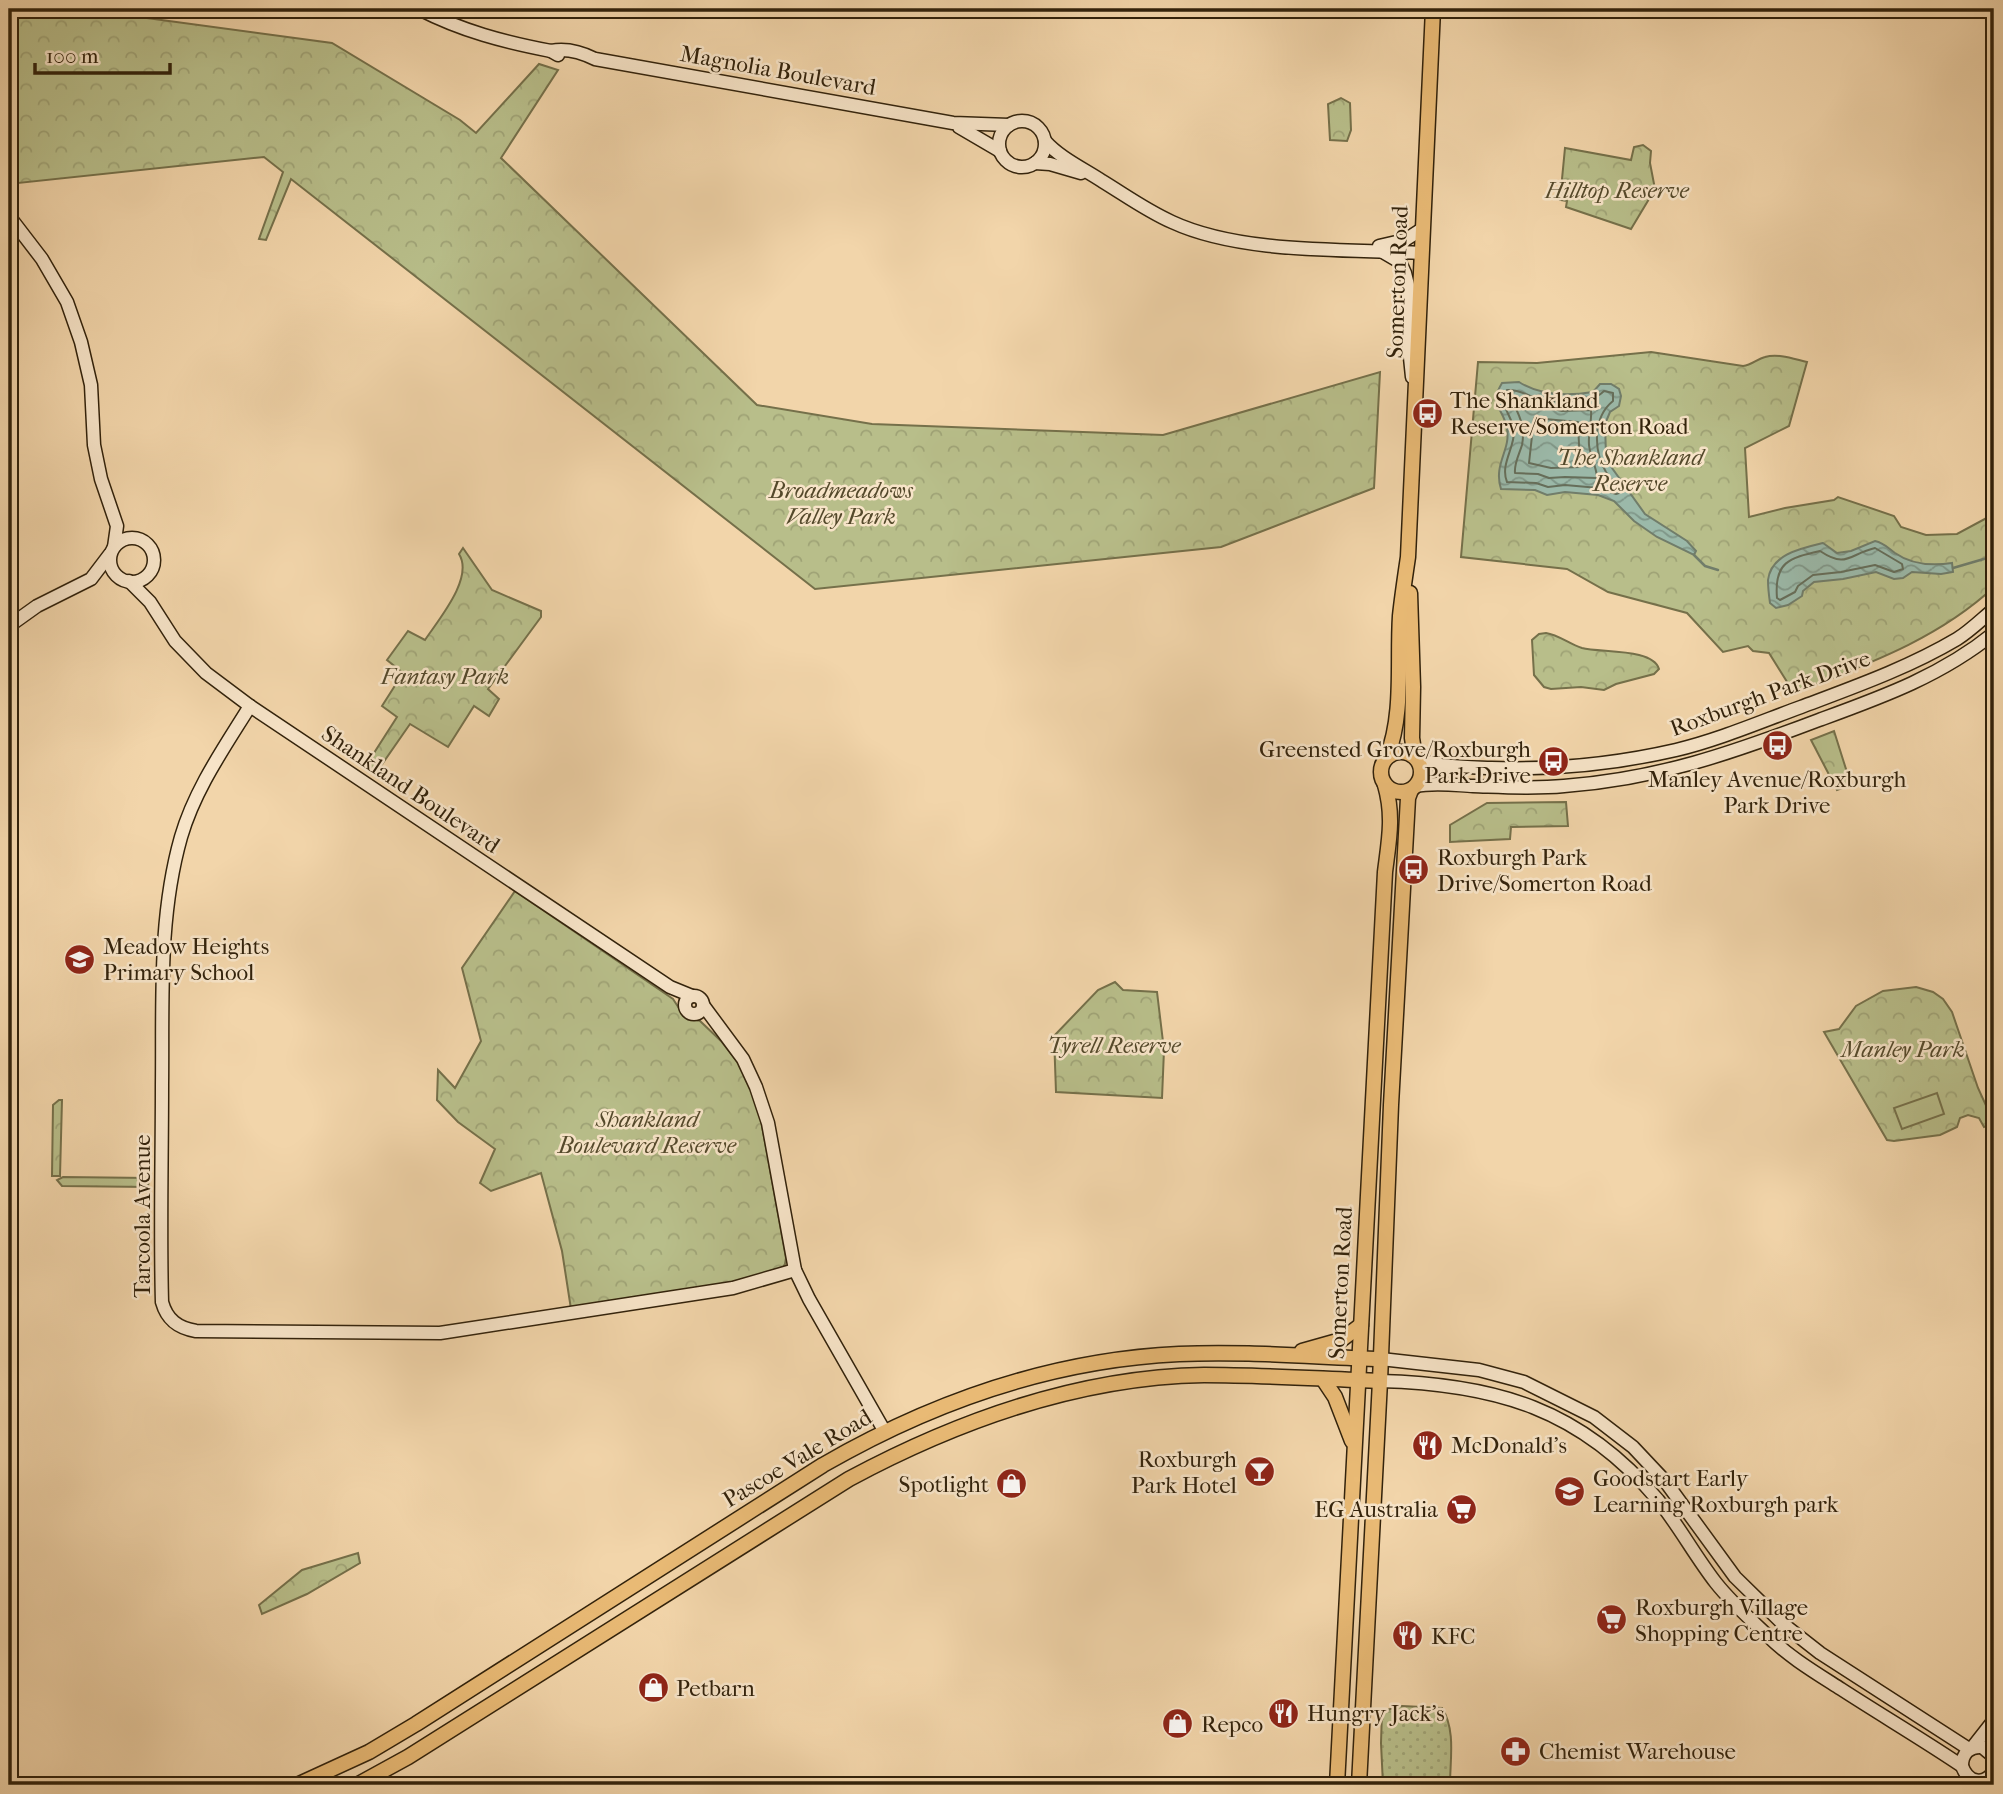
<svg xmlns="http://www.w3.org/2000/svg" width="2003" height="1794" viewBox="0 0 2003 1794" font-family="'IM FELL French Canon',serif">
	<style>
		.grass { fill: url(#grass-dots); stroke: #75704a; stroke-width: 2 }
		.park { fill: url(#park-crowns); stroke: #75704a; stroke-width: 2 }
		.pitch { fill: #b8be8a; stroke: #75704a; stroke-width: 2 }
		.water { fill: url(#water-waves); stroke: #717d6a; stroke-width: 2 }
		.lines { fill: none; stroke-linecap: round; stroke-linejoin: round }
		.shore { stroke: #666e5a; stroke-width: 2 }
		.stream { stroke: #717d6a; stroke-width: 2.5 }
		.secondary-casing { stroke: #32220b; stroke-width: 15 }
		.primary-casing { stroke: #32220b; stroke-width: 17 }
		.secondary { stroke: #f7e4c8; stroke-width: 12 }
		.primary { stroke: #e9ba75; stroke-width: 14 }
		.labels { text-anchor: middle; stroke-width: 5; stroke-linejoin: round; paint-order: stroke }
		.street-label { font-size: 23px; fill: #32220b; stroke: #f7e4c8 }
		.park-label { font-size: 23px; font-style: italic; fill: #54492b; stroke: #f7e4c8 }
		.poi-label { font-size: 23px; fill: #32220b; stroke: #f7e4c8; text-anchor: start }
	</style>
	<defs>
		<pattern id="grass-dots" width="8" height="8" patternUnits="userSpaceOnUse" patternTransform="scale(1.75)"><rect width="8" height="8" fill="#b8be8a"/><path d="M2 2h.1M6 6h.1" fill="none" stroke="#9fa376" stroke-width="1.8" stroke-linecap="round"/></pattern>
		<pattern id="park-crowns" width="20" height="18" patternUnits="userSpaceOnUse" patternTransform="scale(1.75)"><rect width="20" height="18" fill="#b8be8a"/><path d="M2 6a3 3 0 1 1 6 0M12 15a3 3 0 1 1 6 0" fill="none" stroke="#9fa376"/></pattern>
		<pattern id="water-waves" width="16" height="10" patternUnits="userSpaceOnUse" patternTransform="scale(1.75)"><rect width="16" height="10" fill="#9bb9a9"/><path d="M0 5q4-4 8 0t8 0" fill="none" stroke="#7f9688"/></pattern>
	</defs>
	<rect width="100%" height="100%" fill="#f2d5aa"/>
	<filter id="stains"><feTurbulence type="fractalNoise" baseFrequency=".00286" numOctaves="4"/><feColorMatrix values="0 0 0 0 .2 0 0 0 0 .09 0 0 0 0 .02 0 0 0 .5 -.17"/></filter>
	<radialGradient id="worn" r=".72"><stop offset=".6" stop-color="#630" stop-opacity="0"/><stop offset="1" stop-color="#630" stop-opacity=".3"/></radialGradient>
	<path class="grass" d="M1402,1706L1442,1708C1456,1730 1450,1760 1450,1785H1383L1381,1743L1382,1711Z"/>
	<g class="park">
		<path d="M9,9H80L332,43L460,120L476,133L539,64L558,70L501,158L757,405L872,424L1163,435L1380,372L1374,488L1221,547L815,589L291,179L266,240L259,239L283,172L264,157L9,184Z"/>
		<path d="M1341,98L1350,103L1351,130L1347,141L1330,140L1328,104Z"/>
		<path d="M1643,145L1651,151L1650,163L1655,189L1631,229L1566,207L1567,201L1560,200L1565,148L1631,160L1634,147Z"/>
		<path d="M1651,352L1743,366C1752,365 1757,359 1765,357C1778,353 1794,359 1807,362L1789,426L1745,448L1749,517L1785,508L1834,500L1838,497L1894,516L1901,527L1926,535L1957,534L1994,514V587C1937,640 1865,665 1794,693L1769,653L1753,651L1748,646L1723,652L1687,613L1608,592L1567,569L1461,557L1478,362L1537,363Z"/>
		<path d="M463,548L492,590L541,611V617L488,689L499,699L489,716L474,706L448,747L410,724L376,773L365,767L397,717L382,706L403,673L387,660L408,631L425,640C439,619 474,578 459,554Z"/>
		<path d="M1546,633C1559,635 1569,644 1582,648C1601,653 1653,648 1659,669L1654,674L1616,684L1604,690L1581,687L1551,689L1544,687L1534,675L1532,640L1539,634Z"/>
		<path d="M1834,731L1851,785L1837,790L1811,740Z"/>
		<path d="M1566,802L1568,826L1511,827L1510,839L1450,842V825L1487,803Z"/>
		<path d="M515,891L673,999L684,1016L700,1021L721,1041L739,1064L751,1089L760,1115L786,1258L785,1264L781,1270L732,1284L571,1309L562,1251L541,1173L491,1191L480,1183L495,1149L458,1122L437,1100L438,1070L455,1088L481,1041L462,968Z"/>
		<path d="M1115,982L1123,990L1157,992L1164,1050L1162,1098L1056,1092L1054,1036L1098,990Z"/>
		<path d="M1916,987L1933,992L1943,999L1952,1012L1978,1088L1994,1123L1984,1127L1979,1118L1968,1115L1960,1118L1957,1127L1940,1135L1894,1141L1887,1140L1824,1032L1839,1029L1856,1006L1883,991Z"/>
		<path d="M59,1100H62L60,1176H52L53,1105Z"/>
		<path d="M63,1177L149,1178L148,1187L62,1186L57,1180Z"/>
		<path d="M358,1553L360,1563L307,1594L262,1614L259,1605L302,1570Z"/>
	</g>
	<path class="pitch" d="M1937,1093L1944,1114L1902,1129L1894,1108Z"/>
	<g class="water">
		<path d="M1519,382C1541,396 1568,396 1593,392L1600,384H1611L1619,389L1621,396L1619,406L1610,412L1605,424L1606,455L1612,468L1645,514L1687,541L1696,551L1694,555L1657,537L1634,521L1614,501L1598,495L1565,492L1547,495L1535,490L1501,489C1493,464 1511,450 1507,429C1504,408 1488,406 1502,383Z"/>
		<path d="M1875,541C1884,543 1887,547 1895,553C1912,565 1932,566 1952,563L1953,572L1941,574L1912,572L1903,578L1894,579L1876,572L1843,579L1814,582L1803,591L1802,596L1788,605L1776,608L1770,603C1769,596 1768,587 1768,580C1771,554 1802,548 1823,543L1837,553L1851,551Z"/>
	</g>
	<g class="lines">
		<g class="shore">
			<path d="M1507,390C1518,389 1524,394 1534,397C1555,403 1588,407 1604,391L1613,393V401C1593,417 1593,450 1606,472C1610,478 1615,483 1620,489L1619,493L1616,494L1599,488L1565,485L1548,487L1536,483L1507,482C1500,465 1514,449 1514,432C1514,417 1496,403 1507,390Z"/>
			<path d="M1520,401L1562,411L1591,410C1592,421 1588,433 1589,445C1590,456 1597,468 1597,478L1565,477L1549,478L1538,474L1515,473C1514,463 1519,455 1522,445C1525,430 1521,418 1514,405L1516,402Z"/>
			<path d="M1534,418L1578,422L1580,467L1551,468L1529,463Z"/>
			<path d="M1875,548L1902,564L1903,569L1894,572L1875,565L1841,572L1813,575L1798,586L1795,592L1780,600L1777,598C1774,562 1789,558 1820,551C1847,569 1849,554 1875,548Z"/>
		</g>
		<g class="stream">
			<path d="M1694,555L1705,566L1718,570"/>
			<path d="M1953,568L1994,556"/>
		</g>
		<defs>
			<g id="secondary">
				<path d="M419,9C462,31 504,42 551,51L558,55"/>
				<path d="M551,51C566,48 581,52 595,59L953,123L1009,125"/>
				<circle cx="1022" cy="144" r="23"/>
				<path d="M959,127L1000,151"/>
				<path d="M1045,141C1060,158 1084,169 1102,181C1125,195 1147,211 1172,222C1241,254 1345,249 1421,253"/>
				<path d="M1035,163L1050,164L1081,173"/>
				<path d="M9,216L42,259L67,302L81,342L91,385L94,445L101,479L117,526L114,547"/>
				<path d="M1379,246L1405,240L1422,229"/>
				<path d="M1383,252L1400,262L1405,273L1408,285V338L1412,377"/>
				<circle cx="132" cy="560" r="22"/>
				<path d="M129,581L150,602L175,641L206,673L250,706L670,987L692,996"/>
				<path d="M9,626L37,606L91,579L110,554"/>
				<path d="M250,706C224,748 195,789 181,837C158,918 163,1002 162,1085C162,1157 160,1230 162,1302C167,1320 178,1328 196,1331L440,1333L733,1288L795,1270"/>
				<path d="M1417,760C1441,767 1466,767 1491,768C1553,770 1615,764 1676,750C1718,740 1760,722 1801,707C1854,687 1908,668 1957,639C1970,631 1982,619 1994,609"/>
				<path d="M1415,786C1435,782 1454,785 1473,786C1503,787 1533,789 1564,786C1658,779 1732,753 1819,720C1882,697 1941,676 1994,633"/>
				<circle cx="694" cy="1005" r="9"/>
				<path d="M703,1005L743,1059L756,1087L768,1123L795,1270L809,1299L885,1432"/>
				<path d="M1381,1359L1479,1370L1524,1382L1594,1417L1633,1447L1665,1481L1735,1577L1783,1624L1820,1653L1969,1749"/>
				<path d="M1380,1381C1496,1384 1581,1409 1658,1500C1679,1526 1695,1556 1716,1583C1731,1602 1750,1619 1768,1636C1789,1657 1816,1673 1841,1689C1881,1715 1922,1739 1962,1766"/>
				<path d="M1972,1748L1994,1720"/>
				<path d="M1994,1757L1982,1747C1969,1746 1962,1754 1962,1766C1968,1783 1984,1786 1994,1771"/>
			</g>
			<g id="primary">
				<path d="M1410,593L1413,687L1412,738L1415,757"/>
				<circle cx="1401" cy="772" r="20"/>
				<path d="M1387,757C1404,713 1397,663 1400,616C1402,597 1405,577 1408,557L1433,9"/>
				<path d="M1302,1351L1341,1340L1361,1325"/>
				<path d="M1323,1379L1335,1397L1352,1441"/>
				<path d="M297,1785L369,1752L416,1724L823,1465C934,1401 1051,1360 1179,1354C1246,1351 1314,1357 1381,1359"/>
				<path d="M357,1785L408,1757L849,1479C959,1420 1078,1377 1204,1375C1263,1375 1322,1379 1380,1381"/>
				<path d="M1337,1785L1385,872C1389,840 1394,816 1385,785"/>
				<path d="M1359,1785L1380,1381L1391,1105L1408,798L1411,790"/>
			</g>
		</defs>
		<use href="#secondary" class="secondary-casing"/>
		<use href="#primary" class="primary-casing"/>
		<use href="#secondary" class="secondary"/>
		<use href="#primary" class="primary"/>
	</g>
	<defs>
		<symbol id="bus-disc" viewBox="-11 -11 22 22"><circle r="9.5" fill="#8f2418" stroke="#f7e4c8"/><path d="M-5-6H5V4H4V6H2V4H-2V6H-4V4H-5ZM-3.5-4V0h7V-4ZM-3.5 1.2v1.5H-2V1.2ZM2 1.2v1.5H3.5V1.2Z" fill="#fff"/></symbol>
		<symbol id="school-disc" viewBox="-11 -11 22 22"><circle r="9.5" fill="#8f2418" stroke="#f7e4c8"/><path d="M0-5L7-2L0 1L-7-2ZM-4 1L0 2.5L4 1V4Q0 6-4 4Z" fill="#fff"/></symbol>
		<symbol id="restaurant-disc" viewBox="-11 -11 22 22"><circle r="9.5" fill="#8f2418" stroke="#f7e4c8"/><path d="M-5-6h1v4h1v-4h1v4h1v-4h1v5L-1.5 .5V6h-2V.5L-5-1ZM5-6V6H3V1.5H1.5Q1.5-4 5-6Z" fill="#fff"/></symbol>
		<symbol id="bar-disc" viewBox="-11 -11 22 22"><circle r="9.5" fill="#8f2418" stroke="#f7e4c8"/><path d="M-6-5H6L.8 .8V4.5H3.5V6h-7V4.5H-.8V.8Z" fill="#fff"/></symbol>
		<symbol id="shop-disc" viewBox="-11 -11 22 22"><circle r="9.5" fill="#8f2418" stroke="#f7e4c8"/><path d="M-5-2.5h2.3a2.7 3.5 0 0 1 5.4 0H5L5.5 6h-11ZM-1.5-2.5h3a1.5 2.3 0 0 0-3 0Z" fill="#fff"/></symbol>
		<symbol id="supermarket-disc" viewBox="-11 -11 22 22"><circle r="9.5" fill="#8f2418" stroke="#f7e4c8"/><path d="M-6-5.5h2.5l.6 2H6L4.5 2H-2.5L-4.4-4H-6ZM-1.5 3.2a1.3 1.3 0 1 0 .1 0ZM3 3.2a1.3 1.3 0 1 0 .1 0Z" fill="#fff"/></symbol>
		<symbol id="pharmacy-disc" viewBox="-11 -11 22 22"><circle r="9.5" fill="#8f2418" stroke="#f7e4c8"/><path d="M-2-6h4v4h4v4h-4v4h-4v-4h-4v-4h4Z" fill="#fff"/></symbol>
	</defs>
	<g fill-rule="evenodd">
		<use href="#bus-disc" x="1410" y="396" width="35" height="35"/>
		<use href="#bus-disc" x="1760" y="728" width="35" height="35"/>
		<use href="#bus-disc" x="1536" y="744" width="35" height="35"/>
		<use href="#bus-disc" x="1396" y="852" width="35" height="35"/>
		<use href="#school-disc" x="62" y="942" width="35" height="35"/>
		<use href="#restaurant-disc" x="1410" y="1428" width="35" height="35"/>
		<use href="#bar-disc" x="1242" y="1454" width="35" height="35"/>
		<use href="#shop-disc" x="994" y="1466" width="35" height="35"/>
		<use href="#school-disc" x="1552" y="1474" width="35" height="35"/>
		<use href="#supermarket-disc" x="1444" y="1492" width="35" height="35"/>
		<use href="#supermarket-disc" x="1594" y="1602" width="35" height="35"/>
		<use href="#restaurant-disc" x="1390" y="1618" width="35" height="35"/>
		<use href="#shop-disc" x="636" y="1670" width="35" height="35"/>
		<use href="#restaurant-disc" x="1266" y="1696" width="35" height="35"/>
		<use href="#shop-disc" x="1160" y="1706" width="35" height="35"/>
		<use href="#pharmacy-disc" x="1498" y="1734" width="35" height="35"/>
	</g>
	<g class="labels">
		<g class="street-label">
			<text transform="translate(778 70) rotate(10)" y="8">Magnolia Boulevard</text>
			<text transform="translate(1397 282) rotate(-88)" y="8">Somerton Road</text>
			<text transform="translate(1770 693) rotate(-20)" y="8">Roxburgh Park Drive</text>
			<text transform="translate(411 789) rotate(34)" y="8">Shankland Boulevard</text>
			<text transform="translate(142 1216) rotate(-90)" y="8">Tarcoola Avenue</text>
			<text transform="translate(1340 1283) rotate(-87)" y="8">Somerton Road</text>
			<text transform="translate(797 1458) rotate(-31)" y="8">Pascoe Vale Road</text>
		</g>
		<g class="park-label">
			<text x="1617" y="198">Hilltop Reserve</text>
			<text x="1630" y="465">The Shankland<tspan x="1630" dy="26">Reserve</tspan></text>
			<text x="841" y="498">Broadmeadows<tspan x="841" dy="26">Valley Park</tspan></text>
			<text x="445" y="684">Fantasy Park</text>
			<text x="1114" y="1053">Tyrell Reserve</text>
			<text x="1903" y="1057">Manley Park</text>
			<text x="647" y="1127">Shankland<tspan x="647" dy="26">Boulevard Reserve</tspan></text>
		</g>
		<g class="poi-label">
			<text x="1450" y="408">The Shankland<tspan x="1450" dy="26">Reserve/Somerton Road</tspan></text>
			<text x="1531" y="757" text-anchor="end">Greensted Grove/Roxburgh<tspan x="1531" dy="26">Park Drive</tspan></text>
			<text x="1777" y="787" text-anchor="middle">Manley Avenue/Roxburgh<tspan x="1777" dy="26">Park Drive</tspan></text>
			<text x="1437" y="865">Roxburgh Park<tspan x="1437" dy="26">Drive/Somerton Road</tspan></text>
			<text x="103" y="954">Meadow Heights<tspan x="103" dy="26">Primary School</tspan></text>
			<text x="1451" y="1453">McDonald's</text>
			<text x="1237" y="1467" text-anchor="end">Roxburgh<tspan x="1237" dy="26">Park Hotel</tspan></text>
			<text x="1593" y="1486">Goodstart Early<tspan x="1593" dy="26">Learning Roxburgh park</tspan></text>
			<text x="989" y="1492" text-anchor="end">Spotlight</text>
			<text x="1438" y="1517" text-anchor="end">EG Australia</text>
			<text x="1635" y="1615">Roxburgh Village<tspan x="1635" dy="26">Shopping Centre</tspan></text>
			<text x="1431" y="1644">KFC</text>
			<text x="676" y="1696">Petbarn</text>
			<text x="1307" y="1721">Hungry Jack's</text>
			<text x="1201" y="1732">Repco</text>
			<text x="1539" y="1759">Chemist Warehouse</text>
		</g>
	</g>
	<rect width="2003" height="1794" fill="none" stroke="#f2d5aa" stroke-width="35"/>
	<rect x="10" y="10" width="1982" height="1773" fill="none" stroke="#32220b" stroke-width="3.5"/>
	<rect x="18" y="18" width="1968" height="1759" fill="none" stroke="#32220b" stroke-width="2"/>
	<path d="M35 63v10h135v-10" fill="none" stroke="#32220b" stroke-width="3.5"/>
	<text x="46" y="63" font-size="21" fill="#32220b" stroke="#f7e4c8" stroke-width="5" paint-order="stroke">100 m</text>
	<rect width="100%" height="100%" filter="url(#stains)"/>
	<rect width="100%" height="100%" fill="url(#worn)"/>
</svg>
